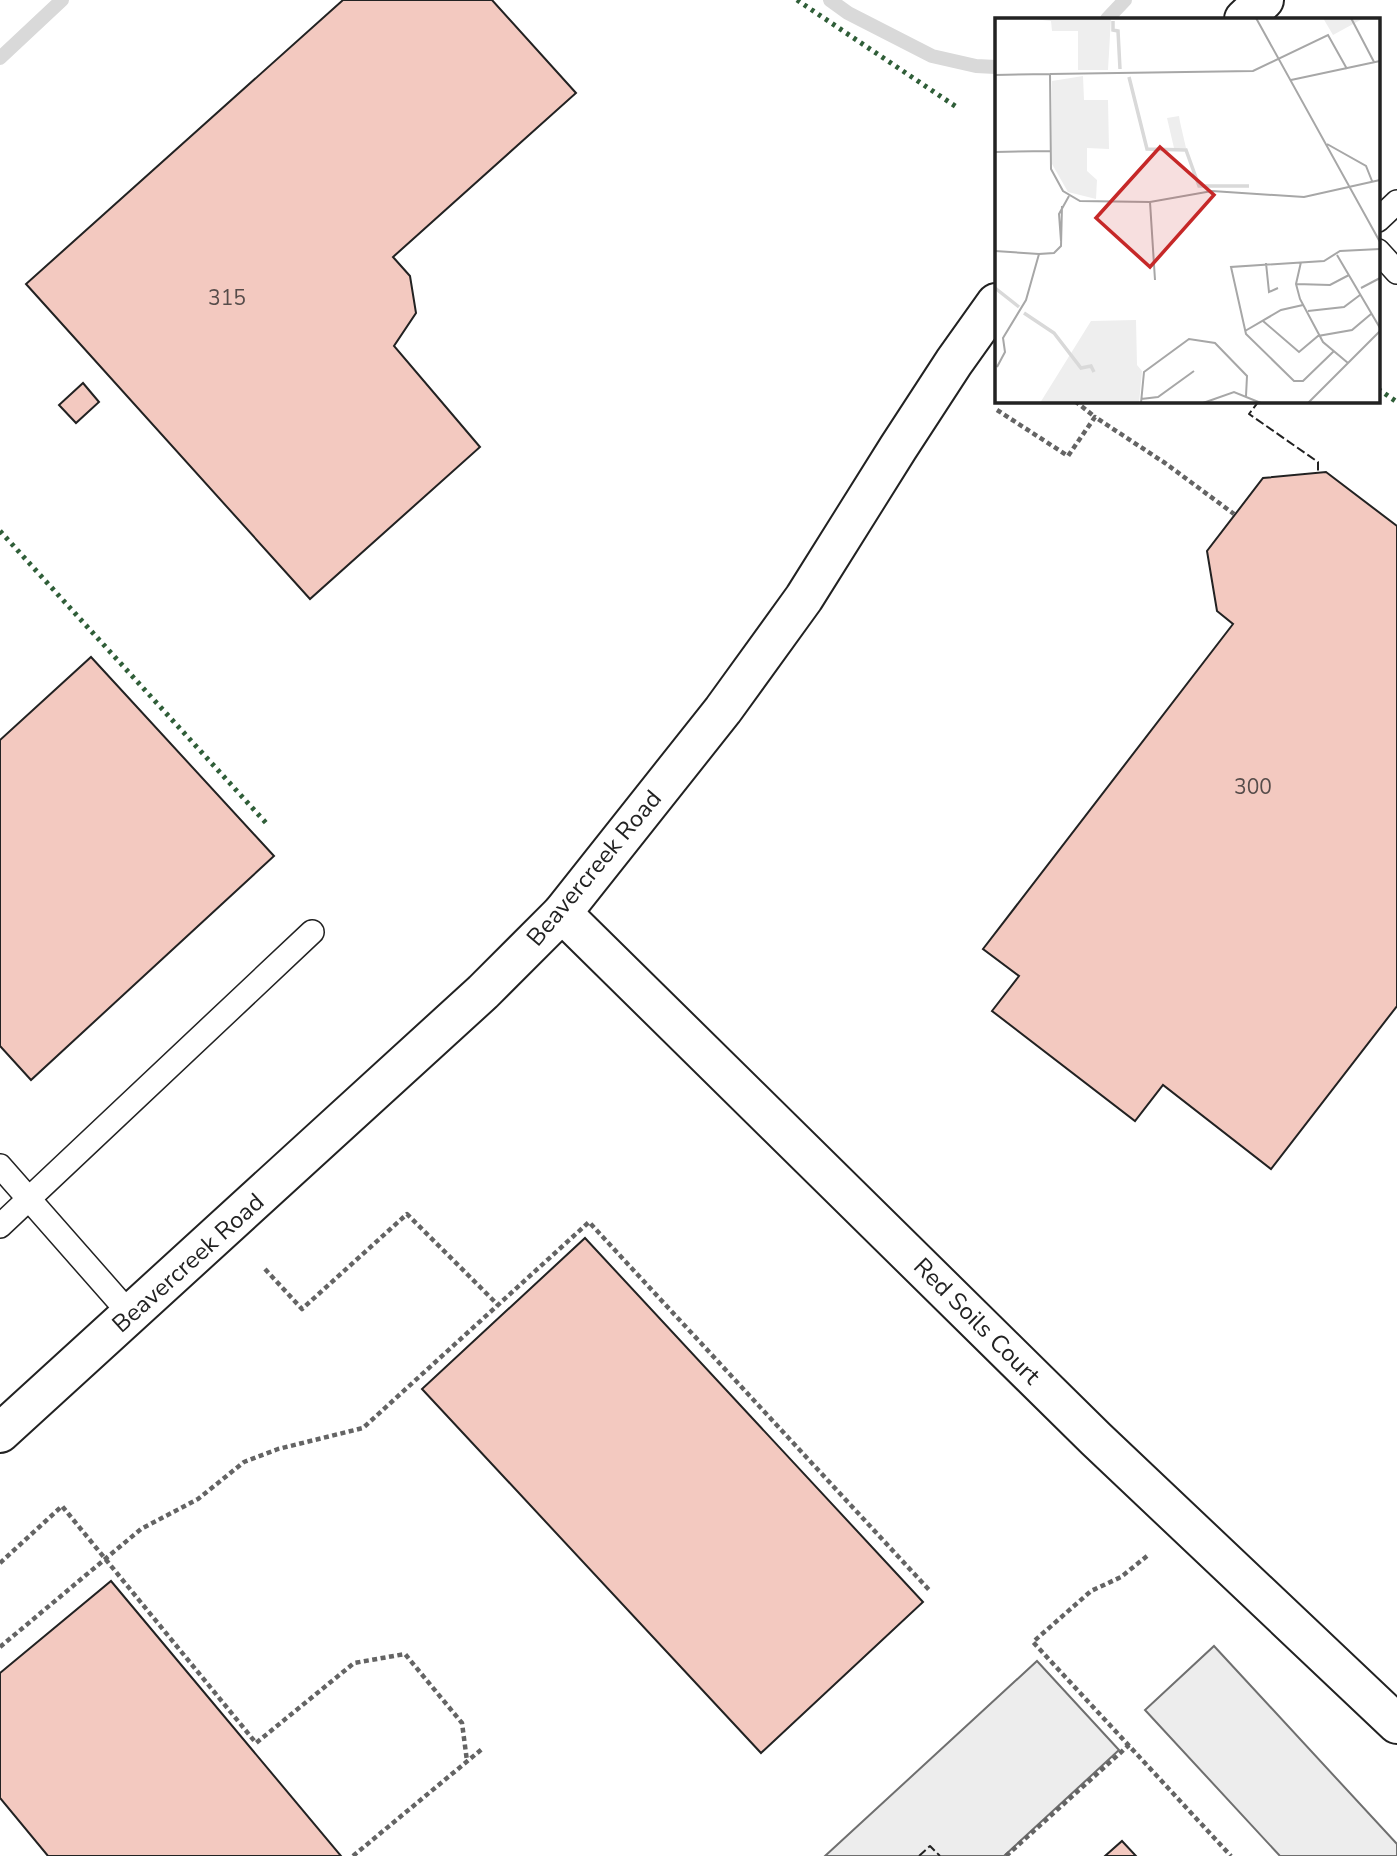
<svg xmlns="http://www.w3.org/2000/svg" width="1397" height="1856" viewBox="0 0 1397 1856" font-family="'Nunito Sans',sans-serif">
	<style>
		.parking { fill: #ededed; stroke: #6f6f6f; stroke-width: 2 }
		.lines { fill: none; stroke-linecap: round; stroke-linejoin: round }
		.stream { stroke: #d9d9d9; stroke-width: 14 }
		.building { fill: #f3c9c0; stroke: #222; stroke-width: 2 }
		.service-casing { stroke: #222; stroke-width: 26 }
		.minor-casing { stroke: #222; stroke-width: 42 }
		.secondary-casing { stroke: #222; stroke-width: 42 }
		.path { stroke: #646464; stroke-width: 4.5; stroke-dasharray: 5 3.5; stroke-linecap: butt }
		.service { stroke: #fff; stroke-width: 23 }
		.minor { stroke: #fff; stroke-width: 38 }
		.secondary { stroke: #fff; stroke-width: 38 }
		.hedge { stroke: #2f5e38; stroke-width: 5; stroke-dasharray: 3.5 5; stroke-linecap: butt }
		.fence { stroke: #222; stroke-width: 2; stroke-dasharray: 9 3.5; stroke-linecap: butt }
		.labels { text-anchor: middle; stroke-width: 5; stroke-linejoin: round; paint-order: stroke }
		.number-label { font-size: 21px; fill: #564c4a }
		.street-label { font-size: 24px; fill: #222; stroke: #fff }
		.inset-river { fill: none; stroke: #d9d9d9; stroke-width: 3.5 }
		.inset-road { fill: none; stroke: #a7a7a7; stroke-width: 2 }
		.view { fill: #c62828; fill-opacity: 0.15; stroke: #c62828; stroke-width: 3.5 }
		.inset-edge { fill: none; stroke: #222; stroke-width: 3.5 }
	</style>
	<rect width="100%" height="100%" fill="#fff"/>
	<g class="parking">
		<path d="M1214,1646L1397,1844V1856H1280L1145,1710Z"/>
		<path d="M1037,1661L1119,1750L1004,1856H825Z"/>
	</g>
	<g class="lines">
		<g class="stream">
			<path d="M830,0L848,13L932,56L976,66L996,67"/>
			<path d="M1107,19L1125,0"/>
			<path d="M0,58L62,0"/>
		</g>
	</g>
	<g class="building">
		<path d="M343,0H492L576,93L393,257L410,276L416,313L394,346L480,447L310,599L26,284Z"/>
		<path d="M83,383L99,402L76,423L59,405Z"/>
		<path d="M1326,472L1397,526V1006L1271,1169L1163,1085L1135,1121L992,1011L1019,976L983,949L1233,624L1217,611L1207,551L1263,478Z"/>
		<path d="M91,657L274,856L31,1080L0,1046V740Z"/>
		<path d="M585,1238L923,1602L761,1753L422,1389Z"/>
		<path d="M111,1581L341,1856H48L0,1798V1673Z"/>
		<path d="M1122,1841L1136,1856H1105Z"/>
	</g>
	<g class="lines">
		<defs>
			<g id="service">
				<path d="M1378,220L1397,202"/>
				<path d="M1378,251L1397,272"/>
				<path d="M0,1166L131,1315"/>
				<path d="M0,1226L312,932"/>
			</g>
			<path id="minor" d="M562,913L1096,1439L1397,1724"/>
			<g id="secondary">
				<path d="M1244,19L1264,0"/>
				<path d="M0,1433L483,992L562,913L723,710L804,598L898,448L954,362L996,303"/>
			</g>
		</defs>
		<use href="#service" class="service-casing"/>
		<use href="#minor" class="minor-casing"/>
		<use href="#secondary" class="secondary-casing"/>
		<g class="path">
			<path d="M1075,401L1095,417"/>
			<path d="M997,410L1068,456L1095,417L1165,463L1234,514"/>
			<path d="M265,1269L302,1309L407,1214L498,1305"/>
			<path d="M1147,1556L1121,1577L1091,1591L1033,1642L1231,1856"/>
			<path d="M0,1563L62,1506L256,1743L354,1663L405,1654L462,1723L467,1761"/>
			<path d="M0,1647L141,1529L198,1499L244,1462L278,1449L363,1428L589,1222L931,1592"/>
			<path d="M353,1856L482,1749"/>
			<path d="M1006,1856L1129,1745"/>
		</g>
		<use href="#service" class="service"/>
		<use href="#minor" class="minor"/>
		<use href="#secondary" class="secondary"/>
		<g class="hedge">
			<path d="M797,0L958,108"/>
			<path d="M1378,389L1397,402"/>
			<path d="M0,531L267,824"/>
		</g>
		<g class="fence">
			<path d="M1259,401L1249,414L1318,462V473"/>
			<path d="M919,1856L930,1846L940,1856"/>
		</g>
	</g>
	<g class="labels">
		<g class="number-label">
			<text x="227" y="305">315</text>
			<text x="1253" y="794">300</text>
		</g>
		<g class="street-label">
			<text transform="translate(594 868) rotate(-50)" y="8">Beavercreek Road</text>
			<text transform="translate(188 1263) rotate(-42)" y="8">Beavercreek Road</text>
			<text transform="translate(977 1321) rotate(45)" y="8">Red Soils Court</text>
		</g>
	</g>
	<g transform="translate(995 18)">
		<rect width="385" height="385" fill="#fff"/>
		<path d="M30,0H116L113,52H83V13H57L56,3ZM328,0H369L338,17ZM88,58L89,82H113L114,131L92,130V153L102,162L101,181L73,174L57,146V63ZM184,98L185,104L191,130H179L172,100ZM141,302L142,347L147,353L144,385H45L96,303Z" fill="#eee"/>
		<path class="inset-river" d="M118,3V12L123,13L125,51M134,59L152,131L191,132L204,168H254M0,270L24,289M29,295L59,315L86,350L96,348L99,354"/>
		<path class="inset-road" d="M261,0L385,224M356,0L379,44M55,56L258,53L333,17L352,51M0,57L55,56L56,151L68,173L85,183L155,184L217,173L309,179L385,162M296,62L385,43M332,126L371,148L377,163M0,134L55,133M155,184L160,262M66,223L64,196L74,178M0,233L44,236M342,237L385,310M306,244L301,266L305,281L328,324L353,345M271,245L274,274L283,270M301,266L335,267L354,257M366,270L385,260M313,293L349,289L365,277M268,303L304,334L323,318L357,312L376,296M250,313L286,292L308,287M339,333L308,363H299L251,316L236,249L329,243L345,233L385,231M2,349L10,334L8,320L31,282L44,236L59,235L66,228L67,188M146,381L163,379L199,353M146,385L149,354L194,321L220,325L252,358L251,378M208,385L239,374L266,385M313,385L385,313"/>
		<path class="view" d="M165,129L219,177L155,249L101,200Z"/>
		<rect width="385" height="385" class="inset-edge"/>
	</g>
</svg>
